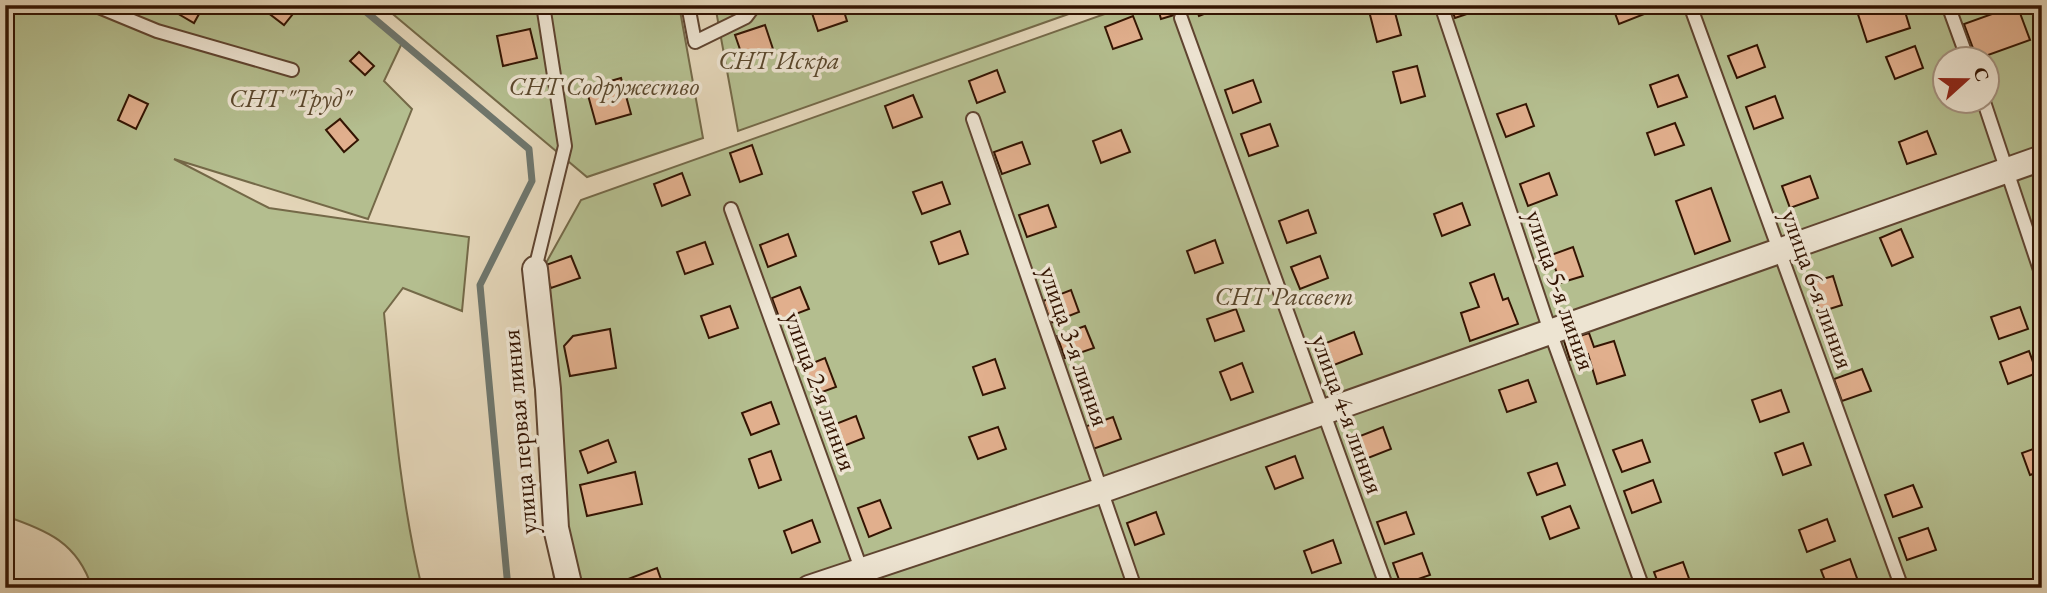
<svg xmlns="http://www.w3.org/2000/svg" width="2047" height="593" viewBox="0 0 2047 593" font-family="'EB Garamond',serif">
	<style>
		.green { fill: #b4be8f; stroke: #746948; stroke-width: 2; fill-rule: evenodd }
		.lines { fill: none; stroke-linecap: round; stroke-linejoin: round }
		.stream { stroke: #6e766d; stroke-width: 7 }
		.building { fill: #e1af8d; stroke: #331402; stroke-width: 2 }
		.service-casing { stroke: #5f4430; stroke-width: 16 }
		.minor-casing { stroke: #5f4430; stroke-width: 28 }
		.service { stroke: #ede4d2; stroke-width: 12 }
		.minor { stroke: #ede4d2; stroke-width: 24 }
		.labels { text-anchor: middle; stroke-width: 7; stroke-linejoin: round; paint-order: stroke }
		.park-label { font-size: 26px; font-style: italic; fill: #5a472c; stroke: #ede4d2 }
		.street-label { font-size: 26px; fill: #331402; stroke: #ede4d2 }
	</style>
	<rect width="100%" height="100%" fill="#e4d6b9"/>
	<filter id="stains"><feTurbulence type="fractalNoise" baseFrequency=".00286" numOctaves="4"/><feColorMatrix values="0 0 0 0 .2 0 0 0 0 .09 0 0 0 0 .02 0 0 0 .5 -.17"/></filter>
	<radialGradient id="worn" r=".72"><stop offset=".6" stop-color="#630" stop-opacity="0"/><stop offset="1" stop-color="#630" stop-opacity=".3"/></radialGradient>
	<g class="green">
		<path d="M5,5H356L402,43L384,81L412,109L368,219L174,159L269,208L469,237L462,311L403,288L384,313C393,405 400,498 422,588H92C78,543 47,530 5,516Z"/>
		<path d="M382,5H679L703,138L587,177Z"/>
		<path d="M715,5H1094L738,131Z"/>
		<path d="M1130,5H2042V588H555L526,299L581,200ZM1946,60H1988V102H1946Z"/>
	</g>
	<g class="lines">
		<path class="stream" d="M358,5L529,149L532,181L480,285L508,588"/>
	</g>
	<g class="building">
		<path d="M179,5H204L194,23L175,12Z"/>
		<path d="M272,5H300L284,25L267,12Z"/>
		<path d="M814,5H842L847,21L818,31L810,7Z"/>
		<path d="M1157,5H1181L1184,12L1161,19Z"/>
		<path d="M1195,5H1227L1199,16Z"/>
		<path d="M1393,5L1401,35L1377,42L1369,11Z"/>
		<path d="M1450,5H1477L1479,10L1455,18Z"/>
		<path d="M1612,5H1644L1647,13L1619,24Z"/>
		<path d="M1855,5H1903L1910,28L1867,42Z"/>
		<path d="M2017,5L2030,40L1977,59L1964,24Z"/>
		<path d="M1133,16L1142,39L1113,49L1105,27Z"/>
		<path d="M765,25L773,49L743,58L735,35Z"/>
		<path d="M530,29L537,58L503,66L497,36Z"/>
		<path d="M1757,45L1765,67L1737,78L1728,56Z"/>
		<path d="M1915,46L1923,68L1895,79L1886,57Z"/>
		<path d="M359,52L374,66L365,75L350,61Z"/>
		<path d="M1417,66L1425,96L1401,103L1393,72Z"/>
		<path d="M997,70L1005,92L977,103L969,81Z"/>
		<path d="M1678,75L1687,97L1658,107L1650,85Z"/>
		<path d="M621,78L631,114L596,124L586,88Z"/>
		<path d="M1253,80L1261,102L1233,113L1225,90Z"/>
		<path d="M129,95L148,104L136,129L118,120Z"/>
		<path d="M913,95L922,117L893,128L885,106Z"/>
		<path d="M1775,96L1783,118L1754,129L1746,107Z"/>
		<path d="M1526,104L1534,126L1506,137L1497,114Z"/>
		<path d="M340,119L358,140L344,152L326,130Z"/>
		<path d="M1675,123L1684,145L1655,155L1647,133Z"/>
		<path d="M1270,124L1278,146L1249,156L1241,134Z"/>
		<path d="M1121,130L1130,152L1101,163L1093,141Z"/>
		<path d="M1927,131L1936,154L1907,164L1899,142Z"/>
		<path d="M1022,142L1030,164L1002,174L994,152Z"/>
		<path d="M752,145L762,174L740,182L730,153Z"/>
		<path d="M682,173L690,195L662,206L654,184Z"/>
		<path d="M1549,173L1557,195L1528,206L1520,184Z"/>
		<path d="M1810,176L1818,198L1790,208L1782,186Z"/>
		<path d="M942,182L950,204L922,214L913,192Z"/>
		<path d="M1711,188L1730,241L1695,254L1676,201Z"/>
		<path d="M2042,201V224L2034,204Z"/>
		<path d="M1462,203L1470,225L1442,236L1434,214Z"/>
		<path d="M1048,205L1056,227L1027,237L1019,215Z"/>
		<path d="M1308,210L1316,233L1287,243L1279,221Z"/>
		<path d="M1901,229L1913,257L1892,266L1880,238Z"/>
		<path d="M960,231L968,254L939,264L931,242Z"/>
		<path d="M788,234L796,256L768,267L760,245Z"/>
		<path d="M1215,240L1223,263L1195,273L1187,251Z"/>
		<path d="M705,242L713,264L685,274L677,252Z"/>
		<path d="M1573,247L1583,276L1560,283L1551,255Z"/>
		<path d="M571,256L580,278L551,288L543,266Z"/>
		<path d="M1320,256L1328,278L1300,289L1291,267Z"/>
		<path d="M1494,274L1503,300L1508,298L1518,324L1470,341L1461,313L1479,307L1470,283Z"/>
		<path d="M1833,276L1842,305L1820,312L1810,283Z"/>
		<path d="M800,287L809,309L780,320L772,298Z"/>
		<path d="M1071,290L1079,312L1051,323L1043,301Z"/>
		<path d="M730,306L738,328L709,338L701,316Z"/>
		<path d="M2020,307L2028,329L1999,339L1991,317Z"/>
		<path d="M1236,309L1244,331L1215,341L1207,319Z"/>
		<path d="M1085,326L1094,348L1065,358L1057,336Z"/>
		<path d="M610,329L616,368L570,376L564,346L573,336Z"/>
		<path d="M1354,332L1362,354L1334,365L1326,343Z"/>
		<path d="M1589,333L1594,347L1614,341L1625,375L1597,384L1588,354L1570,360L1564,341Z"/>
		<path d="M2029,351L2037,373L2008,384L2000,362Z"/>
		<path d="M825,358L836,387L814,395L803,367Z"/>
		<path d="M995,359L1005,388L983,395L973,367Z"/>
		<path d="M1242,363L1253,392L1231,400L1220,372Z"/>
		<path d="M1862,369L1871,391L1842,401L1834,379Z"/>
		<path d="M1528,380L1536,402L1507,412L1499,390Z"/>
		<path d="M1781,390L1789,412L1760,422L1752,400Z"/>
		<path d="M771,402L779,424L751,435L742,413Z"/>
		<path d="M856,416L864,438L836,449L828,427Z"/>
		<path d="M1113,417L1121,439L1093,449L1084,427Z"/>
		<path d="M998,427L1006,449L978,459L969,437Z"/>
		<path d="M1383,427L1391,449L1363,460L1355,438Z"/>
		<path d="M608,440L616,462L588,473L580,451Z"/>
		<path d="M1642,440L1650,462L1622,472L1613,450Z"/>
		<path d="M1803,443L1811,465L1783,475L1775,453Z"/>
		<path d="M2042,446V471L2030,475L2022,453Z"/>
		<path d="M771,451L781,480L759,488L749,459Z"/>
		<path d="M1295,456L1303,478L1275,489L1266,467Z"/>
		<path d="M1557,463L1565,485L1537,495L1528,473Z"/>
		<path d="M635,472L642,504L587,516L580,485Z"/>
		<path d="M1653,480L1661,502L1632,513L1624,491Z"/>
		<path d="M1913,485L1922,507L1893,517L1885,495Z"/>
		<path d="M880,500L891,528L869,537L858,508Z"/>
		<path d="M1570,506L1579,528L1550,539L1542,517Z"/>
		<path d="M1156,512L1164,534L1135,545L1127,523Z"/>
		<path d="M1406,512L1414,534L1385,544L1377,522Z"/>
		<path d="M1827,519L1835,541L1807,552L1799,530Z"/>
		<path d="M812,520L820,542L792,553L784,531Z"/>
		<path d="M1928,528L1936,550L1907,560L1899,538Z"/>
		<path d="M1333,540L1341,563L1312,573L1304,551Z"/>
		<path d="M1422,553L1430,575L1401,585L1393,563Z"/>
		<path d="M1850,559L1858,581L1841,588H1828L1821,570Z"/>
		<path d="M1683,562L1691,584L1681,588H1660L1654,572Z"/>
		<path d="M657,568L664,588H631L628,579Z"/>
	</g>
	<g class="lines">
		<defs>
			<g id="service">
				<path d="M94,5L157,31L292,70"/>
				<path d="M688,5L695,42L746,17L755,5"/>
				<path d="M1441,5L1551,334L1643,588"/>
				<path d="M1690,5L1902,588"/>
				<path d="M1948,5L1968,60"/>
				<path d="M1181,18L1387,588"/>
				<path d="M1984,102L2042,276"/>
				<path d="M973,119L1135,588"/>
				<path d="M731,209L868,588"/>
				<path d="M535,269L565,146L543,5"/>
			</g>
			<g id="minor">
				<path d="M535,269L548,389L556,528L570,588"/>
				<path d="M809,588L1100,491L2042,158"/>
			</g>
		</defs>
		<use href="#service" class="service-casing"/>
		<use href="#minor" class="minor-casing"/>
		<use href="#service" class="service"/>
		<use href="#minor" class="minor"/>
	</g>
	<g class="labels">
		<g class="park-label">
			<text x="779" y="69">СНТ Искра</text>
			<text x="604" y="95">СНТ Содружество</text>
			<text x="290" y="107">СНТ "Труд"</text>
			<text x="1284" y="305">СНТ Рассвет</text>
		</g>
		<g class="street-label">
			<text transform="translate(1818 289) rotate(70)" y="9">улица 6-я линия</text>
			<text transform="translate(1561 290) rotate(71)" y="9">улица 5-я линия</text>
			<text transform="translate(1075 346) rotate(71)" y="9">улица 3-я линия</text>
			<text transform="translate(821 391) rotate(70)" y="9">улица 2-я линия</text>
			<text transform="translate(1348 414) rotate(70)" y="9">улица 4-я линия</text>
			<text transform="translate(519 432) rotate(-95)" y="9">улица первая линия</text>
		</g>
	</g>
	<rect width="2047" height="593" fill="none" stroke="#e4d6b9" stroke-width="28"/>
	<rect x="7" y="7" width="2033" height="579" fill="none" stroke="#331402" stroke-width="3.5"/>
	<rect x="14" y="14" width="2019" height="565" fill="none" stroke="#331402" stroke-width="2"/>
	<g transform="translate(1966 80) rotate(69)"><circle r="33" fill="#ede4d2" stroke="#a3917f" stroke-width="2"/>
	<path d="M0-5L12 26L0 18L-12 26Z" fill="#8f2418"/>
	<text y="-10" font-size="19" font-weight="bold" text-anchor="middle" fill="#331402">С</text>
	</g>
	<rect width="100%" height="100%" filter="url(#stains)"/>
	<rect width="100%" height="100%" fill="url(#worn)"/>
</svg>
